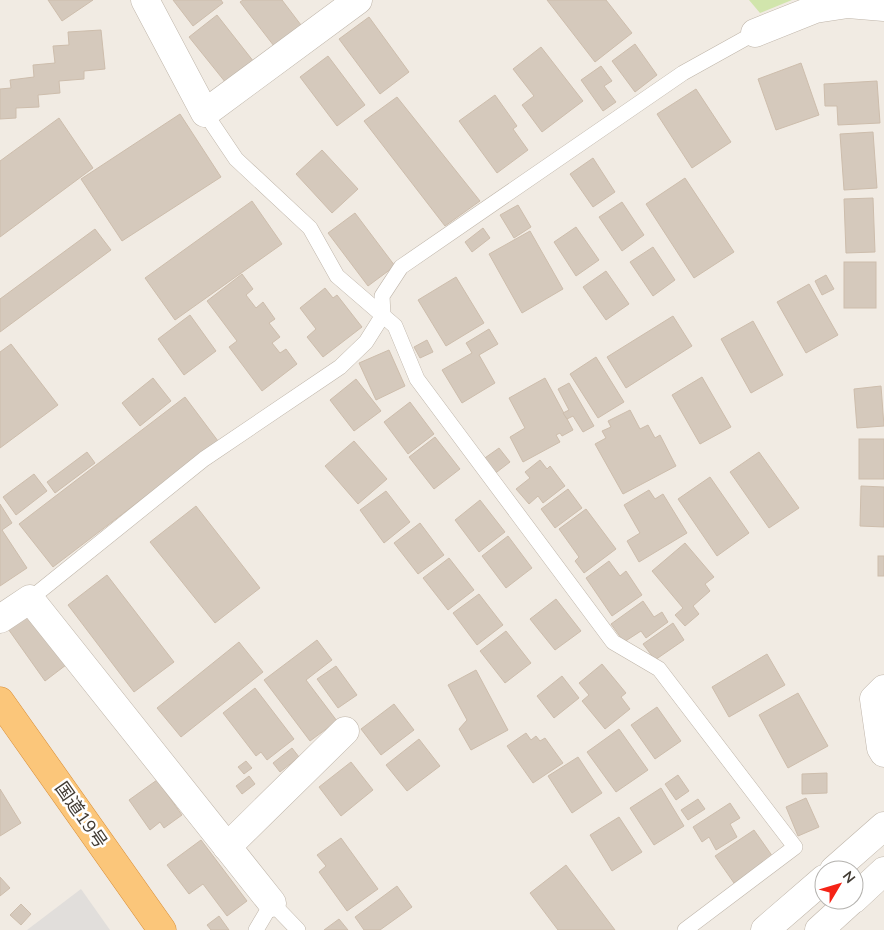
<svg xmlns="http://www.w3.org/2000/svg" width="884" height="930" viewBox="0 0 884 930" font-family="'Nunito Sans','Noto Sans JP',sans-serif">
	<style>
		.green { fill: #d1e5ac }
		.parking { fill: #e1dedb }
		.building { fill: #d5c9bc; stroke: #cdbdac }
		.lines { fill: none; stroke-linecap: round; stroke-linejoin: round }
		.service-casing { stroke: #bfb5a9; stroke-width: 16 }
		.minor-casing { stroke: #bfb5a9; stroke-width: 29 }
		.tertiary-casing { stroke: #bfb5a9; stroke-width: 29 }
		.trunk-casing { stroke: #d98d35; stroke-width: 29 }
		.service { stroke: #fff; stroke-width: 15 }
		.minor { stroke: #fff; stroke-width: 28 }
		.tertiary { stroke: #fff; stroke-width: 28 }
		.trunk { stroke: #fbc67a; stroke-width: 28 }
		.labels { text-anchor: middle; stroke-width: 5; stroke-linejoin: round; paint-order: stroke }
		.street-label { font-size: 18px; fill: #423b33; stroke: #fff }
	</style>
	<rect width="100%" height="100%" fill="#f1ebe3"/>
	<path class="green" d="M749,0H792L760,13Z"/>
	<path class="parking" d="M81,889L110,930H27Z"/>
	<g class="building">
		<path d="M48,0H93L62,21Z"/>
		<path d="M173,0H221L223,3L193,26Z"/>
		<path d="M243,0H282L301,25L274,46L240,2Z"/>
		<path d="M547,0H606L632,33L595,62Z"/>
		<path d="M217,15L254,62L226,83L189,37Z"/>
		<path d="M369,17L409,72L380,94L339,39Z"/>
		<path d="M101,30L105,69L84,71V79L59,81L60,93L38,95L39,107L16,108V118L0,119V89L11,88L10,80L34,77L33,65L55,63L53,46L69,45L68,32Z"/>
		<path d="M635,44L657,75L635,92L612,61Z"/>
		<path d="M541,47L583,101L542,132L522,105L534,96L513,69Z"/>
		<path d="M328,56L365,105L337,126L300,77Z"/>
		<path d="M801,63L819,115L776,130L758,79Z"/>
		<path d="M601,66L612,81L604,86L616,102L603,111L581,80Z"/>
		<path d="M877,81L880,123L838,125L837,106H825L824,84Z"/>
		<path d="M696,89L731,142L692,168L657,114Z"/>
		<path d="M495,95L517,126L513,129L528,150L497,173L459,121Z"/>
		<path d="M397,97L480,201L445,226L364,121Z"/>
		<path d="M180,114L221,177L122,241L81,179Z"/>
		<path d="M59,118L93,168L0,237V161Z"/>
		<path d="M873,132L877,188L844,190L840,134Z"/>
		<path d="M322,150L358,189L332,213L296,174Z"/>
		<path d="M593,158L615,192L593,207L570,174Z"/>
		<path d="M685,178L734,252L694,278L646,204Z"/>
		<path d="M873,198L875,252L846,253L844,199Z"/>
		<path d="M252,201L282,244L175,320L145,278Z"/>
		<path d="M622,202L644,235L622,251L599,217Z"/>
		<path d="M518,205L531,227L514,238L500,215Z"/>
		<path d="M355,213L395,266L368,286L328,233Z"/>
		<path d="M576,227L599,260L576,276L554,242Z"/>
		<path d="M483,228L490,238L472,252L465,242Z"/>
		<path d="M95,229L111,250L0,332V299Z"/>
		<path d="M530,231L563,289L522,313L489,254Z"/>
		<path d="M653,247L675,280L653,296L630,262Z"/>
		<rect x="844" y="262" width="32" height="46"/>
		<path d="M606,271L629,304L606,320L583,287Z"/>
		<path d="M242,274L253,289L246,295L256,308L263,302L275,319L269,323L280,337L272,343L280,353L286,349L297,364L262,391L229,347L237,341L207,301Z"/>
		<path d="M826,275L834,289L822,295L815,281Z"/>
		<path d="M456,277L484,323L446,346L418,300Z"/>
		<path d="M809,284L838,335L806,353L777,302Z"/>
		<path d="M325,288L333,298L337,295L362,327L323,357L307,337L316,329L300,308Z"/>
		<path d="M190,315L216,351L184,375L158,339Z"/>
		<path d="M673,316L692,346L626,388L607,357Z"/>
		<path d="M753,321L783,375L751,393L721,339Z"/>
		<path d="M489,329L498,344L479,355L495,383L462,403L442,370L472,353L466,343Z"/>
		<path d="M427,340L433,352L420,358L414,347Z"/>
		<path d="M11,344L58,405L0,448V352Z"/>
		<path d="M389,350L405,386L376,400L359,363Z"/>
		<path d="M596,357L624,402L598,418L570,374Z"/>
		<path d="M702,377L731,427L700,444L672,395Z"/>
		<path d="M153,378L171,401L140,426L122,403Z"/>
		<path d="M545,378L573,430L562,436L560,433L556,435L560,442L523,462L510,437L525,428L509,398Z"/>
		<path d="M356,379L381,411L354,431L330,400Z"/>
		<path d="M569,383L594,426L583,432L573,416L567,419L563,413L569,410L558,389Z"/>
		<path d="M881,386L884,426L857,428L854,389Z"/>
		<path d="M185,397L218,441L53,567L19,524Z"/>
		<path d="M410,402L434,434L408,454L384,422Z"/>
		<path d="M630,410L640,429L648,425L655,438L660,435L676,466L623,494L595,444L606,438L602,431L611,427L608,421Z"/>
		<path d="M435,437L460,469L434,489L409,457Z"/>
		<rect x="859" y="439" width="25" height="40"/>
		<path d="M354,441L387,479L358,504L325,466Z"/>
		<path d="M499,448L510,462L493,475L482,460Z"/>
		<path d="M87,452L95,463L55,493L47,482Z"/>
		<path d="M759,452L799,508L769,528L730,472Z"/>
		<path d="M540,460L547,469L550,466L565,486L543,503L538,496L529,504L516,489L530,478L525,472Z"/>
		<path d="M34,474L47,491L16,515L3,497Z"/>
		<path d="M710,477L749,533L717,556L678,499Z"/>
		<path d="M861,486L884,487V527L860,526Z"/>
		<path d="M568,489L582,508L555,528L541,509Z"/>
		<path d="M649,490L655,499L663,494L687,533L639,562L627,541L640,533L624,505Z"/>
		<path d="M386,491L410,522L384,543L360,510Z"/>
		<path d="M480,500L505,532L479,552L455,520Z"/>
		<path d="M0,504L12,523L2,530L27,568L0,586Z"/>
		<path d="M196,506L260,588L215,623L150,542Z"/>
		<path d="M586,509L616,549L584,573L575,561L579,557L559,529Z"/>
		<path d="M420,523L444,555L418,574L394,543Z"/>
		<path d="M508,536L532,568L506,588L482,556Z"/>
		<path d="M685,543L714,577L705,584L710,591L693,606L699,614L685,626L675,615L683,608L652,571Z"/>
		<rect x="878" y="556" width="6" height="20"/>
		<path d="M449,558L474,590L448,610L423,578Z"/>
		<path d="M609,561L620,576L626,571L642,595L612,616L586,578Z"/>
		<path d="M107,575L174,662L134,692L68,605Z"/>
		<path d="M479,594L503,625L477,645L453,613Z"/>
		<path d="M556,599L581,631L555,650L530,619Z"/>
		<path d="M643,601L654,617L662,612L668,622L646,638L641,631L624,642L611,624Z"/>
		<path d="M26,612L66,665L45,681L6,626Z"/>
		<path d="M673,623L684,640L655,660L643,644Z"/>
		<path d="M506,631L531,663L505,683L480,651Z"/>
		<path d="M317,640L332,660L306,680L337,721L310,741L264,680Z"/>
		<path d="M239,642L263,672L181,737L157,708Z"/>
		<path d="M767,654L785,685L729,717L712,687Z"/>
		<path d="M602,664L626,693L621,697L630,709L605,729L582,701L589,695L579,683Z"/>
		<path d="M336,666L357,695L338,708L317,679Z"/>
		<path d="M476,670L508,730L471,750L459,729L467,720L448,685Z"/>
		<path d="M562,676L579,698L554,718L537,696Z"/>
		<path d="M255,688L294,739L267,760L261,752L256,756L223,713Z"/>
		<path d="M798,693L828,746L788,768L759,715Z"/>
		<path d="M394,704L414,730L381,755L361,729Z"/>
		<path d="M657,707L681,741L655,759L631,725Z"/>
		<path d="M619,729L648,770L616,792L587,752Z"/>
		<path d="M526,733L531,740L536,736L540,741L545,738L563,763L533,783L507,746Z"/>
		<path d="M419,739L440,766L407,791L386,765Z"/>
		<path d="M292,748L299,757L280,772L273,763Z"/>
		<path d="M578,757L602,793L572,813L548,776Z"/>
		<path d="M246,761L252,768L244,774L238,767Z"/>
		<path d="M351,762L373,790L341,816L319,787Z"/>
		<path d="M827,773V793L802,794V774Z"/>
		<path d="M678,775L689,791L676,800L665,784Z"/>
		<path d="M249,776L255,784L242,794L236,786Z"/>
		<path d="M157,780L182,815L164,828L160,822L150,830L129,800Z"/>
		<path d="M661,788L684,826L654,845L630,808Z"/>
		<path d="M0,789L21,823L0,836Z"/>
		<path d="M806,798L819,827L798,836L786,807Z"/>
		<path d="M698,799L705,809L688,820L681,810Z"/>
		<path d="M730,803L740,818L730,824L737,837L716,850L709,837L702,842L693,827Z"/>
		<path d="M619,817L642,852L612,871L590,835Z"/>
		<path d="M754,830L773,857L734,883L715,856Z"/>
		<path d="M341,838L378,889L347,911L319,872L326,866L317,855Z"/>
		<path d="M201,840L247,901L227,916L203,884L189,894L167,865Z"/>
		<path d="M566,865L615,930H558L530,893Z"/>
		<path d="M0,877L10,888L0,896Z"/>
		<path d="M397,886L412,907L380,930H364L355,917Z"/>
		<path d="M21,904L31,914L21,925L10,915Z"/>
		<path d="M219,916L229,930H211L207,925Z"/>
		<path d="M339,919L348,930H324Z"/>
	</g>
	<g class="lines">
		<defs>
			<g id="service">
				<path d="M205,113L236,159L310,228L337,276L395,326L417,379L613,642L659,669L795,847L685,930"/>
				<path d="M30,599L204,459L340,367L366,342L383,315L382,296L401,267L683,73L755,33"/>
				<path d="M256,930L272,903L298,930"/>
			</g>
			<g id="minor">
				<path d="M145,0L205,113L358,0"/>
				<path d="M755,33L815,9L848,4L884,7"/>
				<path d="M0,619L30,599L272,903"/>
				<path d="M884,689L874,699L881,748L884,753"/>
				<path d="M227,847L345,731"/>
			</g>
			<g id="tertiary">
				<path d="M834,870L884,826"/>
				<path d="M854,899L884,871"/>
				<path d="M765,930L824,879"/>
				<path d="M819,930L852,900"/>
			</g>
			<path id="trunk" d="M0,701L162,930"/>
		</defs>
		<use href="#service" class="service-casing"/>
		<use href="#minor" class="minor-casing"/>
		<use href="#tertiary" class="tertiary-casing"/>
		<use href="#trunk" class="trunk-casing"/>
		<use href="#service" class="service"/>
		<use href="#minor" class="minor"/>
		<use href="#tertiary" class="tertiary"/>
		<use href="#trunk" class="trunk"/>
	</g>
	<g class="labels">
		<g class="street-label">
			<text transform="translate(81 815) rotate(55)" y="6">国道19号</text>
		</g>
	</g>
	<g transform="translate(839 885) rotate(52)"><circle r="24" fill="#ffffff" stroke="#b3b1ad"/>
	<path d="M0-4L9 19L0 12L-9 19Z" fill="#f52316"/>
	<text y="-8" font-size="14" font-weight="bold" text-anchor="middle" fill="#423b33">N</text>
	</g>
</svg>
